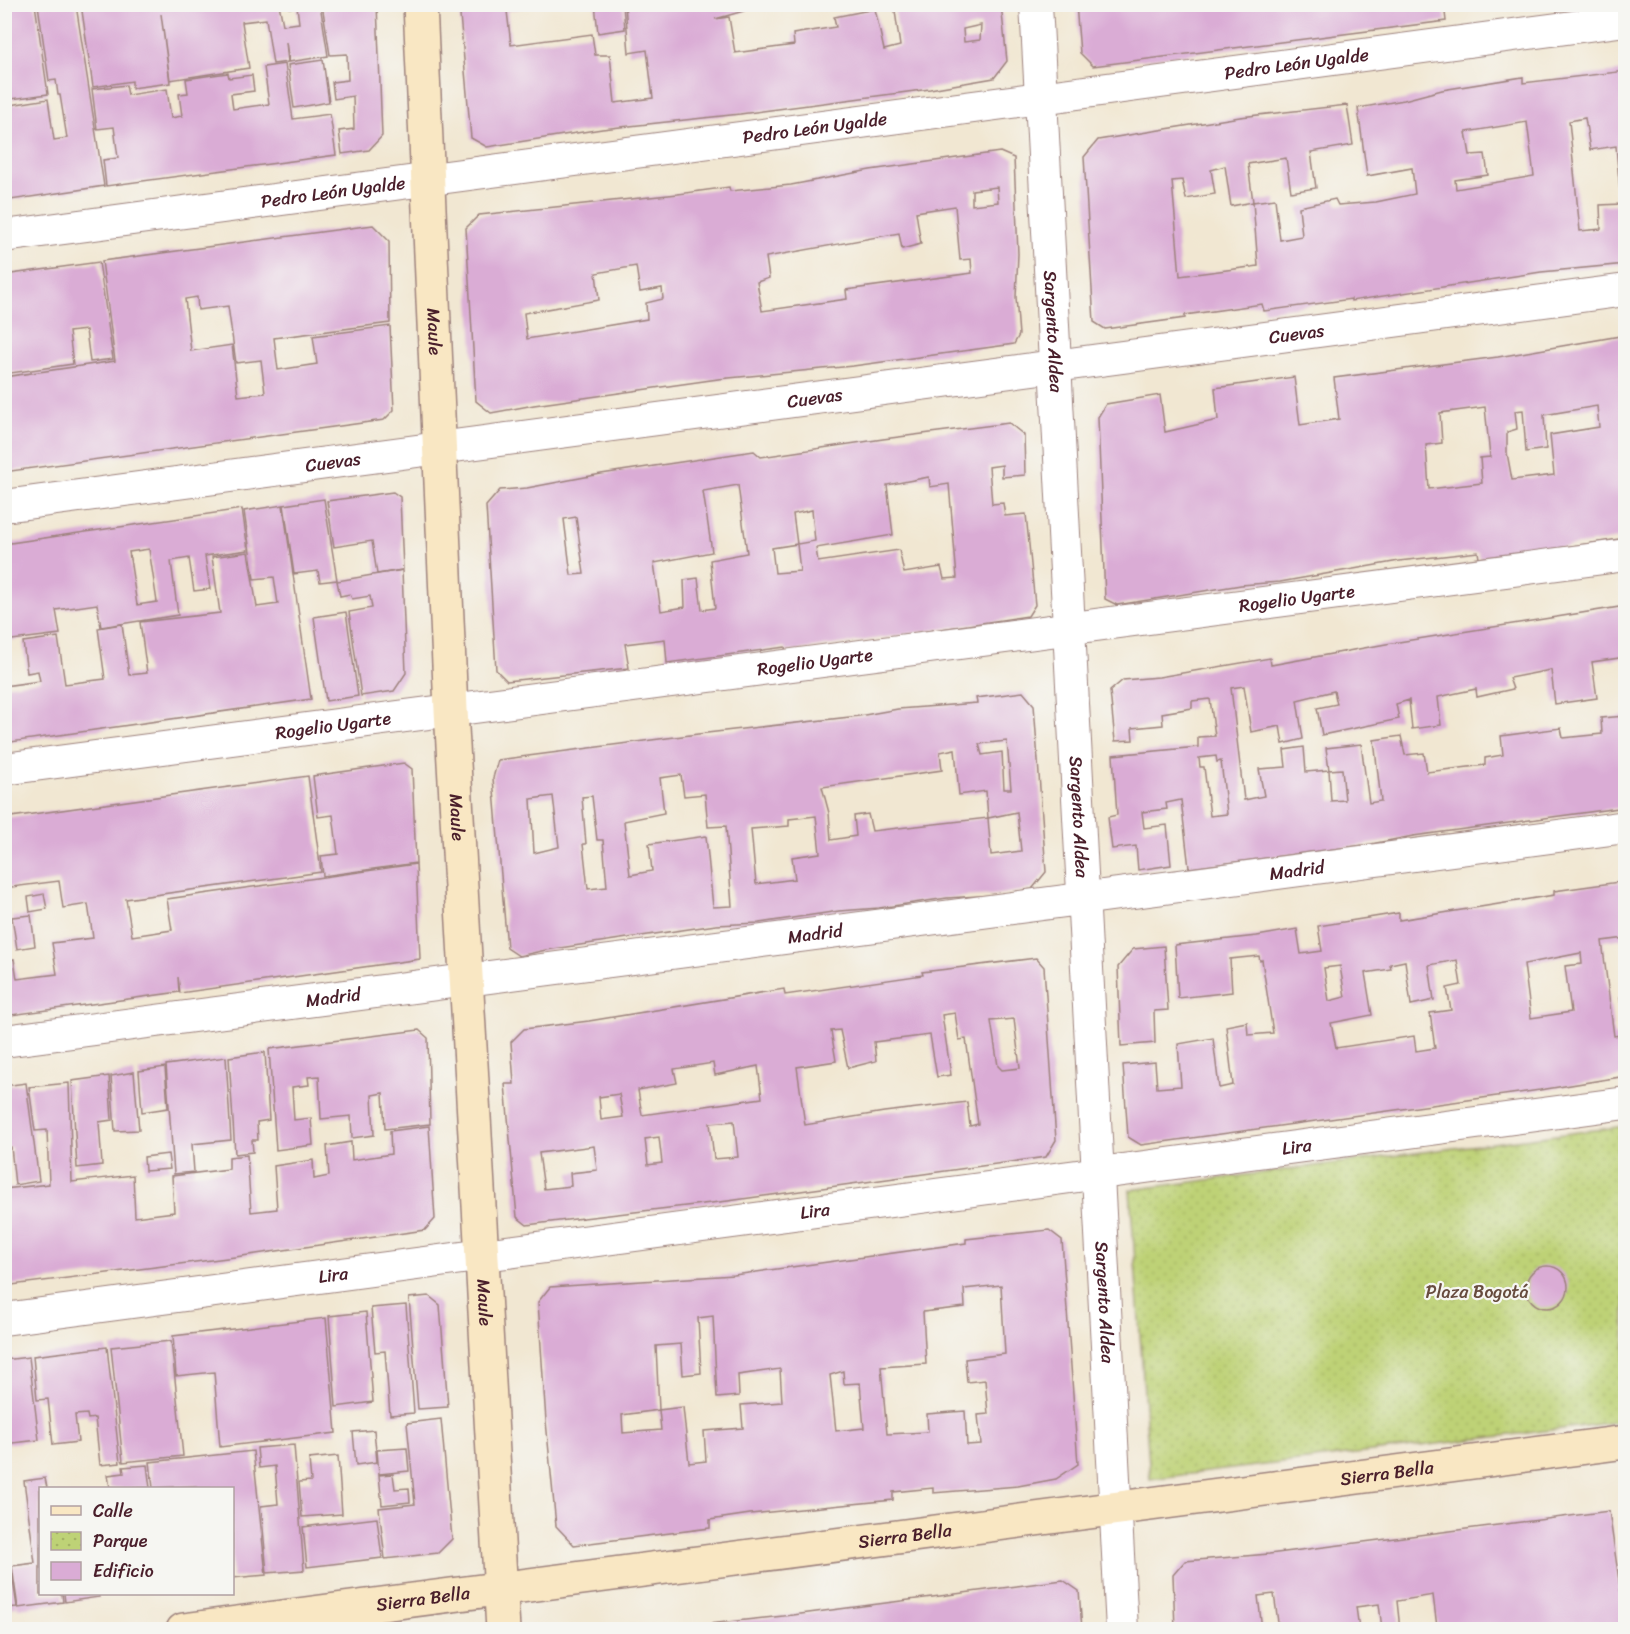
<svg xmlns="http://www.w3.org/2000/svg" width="1630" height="1634" viewBox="0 0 1630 1634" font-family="Sriracha,sans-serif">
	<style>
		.park { fill: url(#park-dots); stroke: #847850; stroke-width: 1.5 }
		.building { fill: #daacd5; fill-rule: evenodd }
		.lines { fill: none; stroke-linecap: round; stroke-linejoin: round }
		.street-casing { stroke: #9e837e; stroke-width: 34 }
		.secondary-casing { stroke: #9e837e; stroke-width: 36 }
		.street { stroke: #fff; stroke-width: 32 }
		.secondary { stroke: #f9e7c3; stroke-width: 33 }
		.labels { text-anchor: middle; stroke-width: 4.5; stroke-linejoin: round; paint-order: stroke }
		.street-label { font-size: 18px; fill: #4a1f2b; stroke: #f6f6f2 }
		.park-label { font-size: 18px; fill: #674c3e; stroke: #f6f6f2 }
	</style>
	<defs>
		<pattern id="park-dots" width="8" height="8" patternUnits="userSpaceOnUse" patternTransform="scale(1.5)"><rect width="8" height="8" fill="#bed276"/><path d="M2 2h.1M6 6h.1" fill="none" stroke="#a5b466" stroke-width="1.8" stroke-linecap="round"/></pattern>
	</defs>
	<rect width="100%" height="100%" fill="#f6f6f2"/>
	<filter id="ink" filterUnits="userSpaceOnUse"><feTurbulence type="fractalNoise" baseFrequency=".0167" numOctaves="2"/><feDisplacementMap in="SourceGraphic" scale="12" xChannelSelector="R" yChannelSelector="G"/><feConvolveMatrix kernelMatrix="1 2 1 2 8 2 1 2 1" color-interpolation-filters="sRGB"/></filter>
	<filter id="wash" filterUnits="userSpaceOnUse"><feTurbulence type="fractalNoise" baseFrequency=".008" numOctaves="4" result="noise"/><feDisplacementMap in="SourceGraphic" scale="24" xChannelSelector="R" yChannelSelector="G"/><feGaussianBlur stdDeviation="1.35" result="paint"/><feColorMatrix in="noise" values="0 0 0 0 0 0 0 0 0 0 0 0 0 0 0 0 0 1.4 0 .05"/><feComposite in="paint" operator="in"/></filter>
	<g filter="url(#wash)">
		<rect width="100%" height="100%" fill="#f1e7d2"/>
		<path class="park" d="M1625,1126V1421L1150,1479L1130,1190Z"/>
		<g id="blocks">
			<g class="building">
				<path d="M4,4H35L48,94L4,100Z"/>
				<path d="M81,4H279L283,25L299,23L297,7L289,8L288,4H320L328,56L289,62L286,42L288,62L273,64L266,19L242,22L249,68L170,80L161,14L170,83L132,88V81L93,87Z"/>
				<path d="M322,4H377L382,136L369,150L342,154L339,131L354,129L353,96L334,99L332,82L348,80L347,54L330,55Z"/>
				<path d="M459,4H538L507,11L511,45L592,34L595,55H610L615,103L653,98L647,50L629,53L625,4H743L744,11L715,19L729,17L735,53L794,45L793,34L836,27L834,17L875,9L884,50L900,46L894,4H1001L1007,61L994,78L930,89L740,114L602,129L487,147L471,138ZM981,25L980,40L964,42L963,29Z"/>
				<path d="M595,4H623L625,29L598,33Z"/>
				<path d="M762,4H788V7L763,10Z"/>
				<path d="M1076,4H1444L1446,21L1093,66L1080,53Z"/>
				<path d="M1532,4H1554V6L1532,9Z"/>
				<path d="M38,5H76L104,186L4,201V106L48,99L54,140L67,138L60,95H58L56,80L49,81Z"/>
				<path d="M323,60L329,102L294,108L288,65Z"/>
				<path d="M285,64L293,119L330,114L336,155L106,186L103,160L118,158L114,127L97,129L92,89L126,85L128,95L167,89L171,118L182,116L179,94L188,93L186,79L206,76L228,73L229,78L252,75L254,91L231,94L233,109L269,104L264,67Z"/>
				<path d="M1626,71V264L1541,272L1351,301V299L1264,311L1262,304L1185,315V318L1105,329L1094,322L1084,157L1098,140L1240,117L1347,105L1353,145L1311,152L1316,188L1291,192L1286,158L1248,164L1253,202L1231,206L1225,166L1211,170L1215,194L1186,199L1182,180L1172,181L1180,276L1258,266L1253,202L1275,199L1280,240L1302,236L1299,207L1335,199L1338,205L1376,202L1415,194L1412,168L1367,176L1358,108L1404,100L1442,90L1523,77V83ZM1585,118L1590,150L1616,146L1621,204L1600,205L1601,229L1580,231L1569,121ZM1527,122L1534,176L1456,189L1455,180L1488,175L1485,154L1470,155L1466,132Z"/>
				<path d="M1000,152L1014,158L1018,254L1016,297L1019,335L1014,344L853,366L718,379L534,405L491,413L476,401L466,228L479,215L678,194L729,187L730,191L791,185L870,170ZM997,187L998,202L972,205V190ZM955,206L960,260L971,259L972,273L846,290L847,299L762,311L757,282L769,278L766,257L899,233L902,249L921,244L916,212ZM636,266L640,292L662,288L663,299L646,303L647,319L527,339L524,313L599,300L596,273Z"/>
				<path d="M373,225L389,241L390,323L274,338L278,370L317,364L313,336L390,326L394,410L384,420L4,472V377L115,361L102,261ZM197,297L198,310L228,306L236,363L261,360L265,393L238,396L232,345L191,351L185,299Z"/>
				<path d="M99,262L113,359L90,362L86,330L69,332L73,364L4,374V275Z"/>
				<path d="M1626,335V538L1517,554L1479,558L1478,552L1399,561L1280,582L1241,585L1117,605L1105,599L1098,417L1106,404L1160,395L1165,432L1218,420L1215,388L1294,377L1300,425L1339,419L1334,378L1498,357ZM1597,406L1599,427L1550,435L1554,475L1512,480L1507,453V432L1517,429L1515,411L1523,410L1526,452L1546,449L1544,415ZM1485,407L1490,457L1480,458L1482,483L1429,489L1426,445L1442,443L1440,413Z"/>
				<path d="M1009,423L1024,435L1025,475L1002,477V465L989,467L992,504L1003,503L1005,516L1026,514L1035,605L1028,616L786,652L785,647L667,663L665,639L625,644L629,668L507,681L496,670L486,506L500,490L527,488L601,474L754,451L761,457L883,439ZM929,477L930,487L949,484L957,578L944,579L941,567L904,573L899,550L818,562L816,548L893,535L887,485ZM738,485L747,553L710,560L715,608L702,610L698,578L684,580L685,607L661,611L654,563L712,552L703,491ZM812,510L815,541L797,544L800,571L775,573L772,548L797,544L793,514ZM576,517L584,574L571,575L564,519Z"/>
				<path d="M393,492L400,497L403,570L377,574L372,541L334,547L327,501Z"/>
				<path d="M324,499L337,580L320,582L318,571L294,574L284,505Z"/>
				<path d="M283,505L311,699L4,743V686L40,681L38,671L27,673L23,642L58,637L65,684L105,679L98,628L122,624L129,675L147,673L140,622L220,613L212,557L248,552L257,607L278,604L274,577L254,579L244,511Z"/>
				<path d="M242,509L248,550L205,556L210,589L194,591L189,558L171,561L178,615L101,627L97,604L56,610L60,634L4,641V544ZM149,549L157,602L137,605L129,552Z"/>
				<path d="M402,570L406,673L394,691L361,696L349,612L372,608L370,596L352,599L350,594L340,596L337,581Z"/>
				<path d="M1626,606V657L1592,662L1597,698L1555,704L1551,670L1509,678L1513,689L1477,697L1476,689L1438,697L1441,725L1412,729L1409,700L1396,704L1399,719L1322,735L1317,708L1337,704L1334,691L1297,700L1303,739L1283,744L1280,726L1251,732L1244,686L1231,688L1244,800L1264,796L1259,769L1286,767L1284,750L1304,747L1306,772L1329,770L1326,748L1361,744L1369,803L1381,801L1374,740L1401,736L1405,755L1424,753L1427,772L1485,765V758L1503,755L1501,736L1561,728L1563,738L1602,734L1601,718L1626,716V807L1413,836L1371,844L1189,868L1181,800L1166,803L1167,809L1142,812L1144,828L1167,825L1171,865L1138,870L1136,846L1112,849L1108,817L1117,815L1113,755L1198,747V737L1215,736L1210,699L1192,701V708L1162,713L1163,725L1132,728L1133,740L1115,741L1110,691L1123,680L1159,677L1270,658L1271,665L1386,644ZM1216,756L1217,762L1221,761L1227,814L1210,816L1204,767H1200L1199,758ZM1342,769L1345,800L1331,801L1329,770Z"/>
				<path d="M346,612L358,696L326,701L314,617Z"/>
				<path d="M1023,692L1034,705L1046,872L1032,889L994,895L947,898L879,908L839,911L759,923L716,925L546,950L519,956L507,948L493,778L498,760L698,734L859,716L898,709L977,703L976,698ZM1007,741L1011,789H1004L1002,752L982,755L979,744ZM955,749L959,795L986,791L988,818L1017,812L1021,851L991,855L988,818L872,831L868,814L854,816L856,836L831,840L829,813L822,787L942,770L940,752ZM681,775L684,796L705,794L708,827L726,826L732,906L713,907L706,836L649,844L652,871L630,875L624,821L664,813L660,778ZM553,796L559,847L534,853L531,799ZM592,796L597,840H603L607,887L588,889L583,844H586L582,797ZM816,816L820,853L792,857L795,879L756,884L751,829L789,826V819Z"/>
				<path d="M404,763L412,769L416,863L323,876L321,856L338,854L333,815L318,817L313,776Z"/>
				<path d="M308,776L321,872L126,899L132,936L172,930L167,899L416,864L420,959L180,993L178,977L179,992L4,1016V961L14,959L17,979L57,974L52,943L93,938L88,904L63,908L59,881L4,888V818Z"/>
				<path d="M1626,881V938L1602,941L1614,1036L1626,1034V1076L1540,1090L1141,1145L1128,1137L1123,1065L1155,1062L1157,1088L1181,1086L1178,1044L1213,1038L1219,1088L1233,1085L1226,1026L1247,1022L1248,1035L1273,1033L1262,960L1260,961L1259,956L1230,959L1232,992L1178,998L1175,945L1257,936L1297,929L1301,954L1322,951L1318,926L1399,913V920L1554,895V891ZM1581,953L1582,964L1565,966L1571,1012L1531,1018L1524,964ZM1457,960L1461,985L1447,988L1451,1010L1430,1013L1435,1048L1416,1051L1414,1036L1336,1048L1331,1023L1372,1015L1365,973L1391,969L1390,964L1405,961L1411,1005L1434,1000L1429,965ZM1340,966L1345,997L1329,1001L1324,968Z"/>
				<path d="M44,894L47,909L30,912L28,897Z"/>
				<path d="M31,915L35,946L17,949L12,917Z"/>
				<path d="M1164,946L1168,1010L1154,1011L1155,1043L1121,1046L1118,967L1133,949Z"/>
				<path d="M1036,958L1044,967L1056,1140L1046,1157L728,1201L575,1219L527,1225L517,1217L505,1084H514L511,1042L524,1029L589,1021L784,989L785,995L923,975L922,972L948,969ZM955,1013L959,1040L966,1039L978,1124L970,1126L967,1102L884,1112L805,1125L797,1067L836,1061L831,1031L840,1030L848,1068L876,1061L874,1042L930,1035L937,1077L951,1075L942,1015ZM1014,1019L1020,1068L1002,1070L998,1066L991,1021ZM713,1063L715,1075L758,1066L762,1098L642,1115L638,1090L677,1083L674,1069ZM619,1094L623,1117L601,1120L599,1097ZM734,1121L738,1157L714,1159L710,1123ZM659,1137L662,1163L648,1165L645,1139ZM594,1146L597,1170L570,1173L571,1186L544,1189L539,1153Z"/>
				<path d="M1626,996V1030H1624L1620,997Z"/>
				<path d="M419,1030L428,1038L430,1124L385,1129L383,1093L372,1095L374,1135L352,1138L351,1116L321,1119L319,1076L308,1077L309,1085L292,1087L294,1120L311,1118L313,1145L276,1150L269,1049Z"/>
				<path d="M265,1052L269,1120L257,1122L258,1140H252L253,1152L235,1154L229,1057Z"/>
				<path d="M226,1057L231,1140L192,1144L194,1172L174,1174L166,1065Z"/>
				<path d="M165,1067L168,1108L142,1112L139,1071Z"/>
				<path d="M134,1072L139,1130L115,1131L111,1076Z"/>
				<path d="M109,1076L112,1120L99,1122L102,1165L77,1168L72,1081Z"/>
				<path d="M26,1083L39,1181L15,1185L11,1147L4,1148V1086Z"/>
				<path d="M69,1083L72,1182L133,1175L135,1217L174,1212L172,1176L229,1169V1157L247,1155L251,1212L277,1209L274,1166L313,1160L314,1179L329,1176L327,1146L351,1142L352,1160L391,1154L390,1131L429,1126L435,1219L425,1230L235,1257L4,1286V1238H7L4,1216V1189L49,1184L47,1130L35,1131L29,1087Z"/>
				<path d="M168,1154L170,1169L145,1171L144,1157Z"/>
				<path d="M1049,1230L1062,1240L1078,1464L1056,1479L1018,1486L933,1493V1488L893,1492V1500L750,1514L710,1520V1528L574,1545L556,1526L546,1421L538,1302L550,1287L734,1275L966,1243V1239ZM1001,1285L1005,1354L965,1359L967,1382L985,1380L988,1414L978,1415L981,1444L967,1445L965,1411L927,1414L928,1432L887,1434L881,1367L926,1364L923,1312L965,1307L964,1289ZM713,1316L717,1398L739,1396L738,1375L780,1369L782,1402L741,1405L743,1428L704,1431L706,1461L689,1463L683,1407L659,1410L661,1430L623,1433L622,1415L659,1410L656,1346L681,1344L683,1375L701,1373L698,1318ZM843,1371L844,1384L860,1383L864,1428L836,1431L830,1375Z"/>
				<circle cx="1547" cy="1287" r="21"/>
				<path d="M429,1296L440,1305L448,1407L418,1409L409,1298Z"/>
				<path d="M406,1305L414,1413L390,1415L385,1351L375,1352L371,1308Z"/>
				<path d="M366,1312L373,1402L336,1407L329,1316Z"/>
				<path d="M326,1318L336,1433L220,1447L214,1372L176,1376L173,1336Z"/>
				<path d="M171,1341L183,1456L123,1462L111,1347Z"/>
				<path d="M107,1347L120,1463L100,1465L95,1418L88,1419L87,1414L75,1415L78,1442L53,1445L48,1399L37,1400L33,1356Z"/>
				<path d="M29,1357L39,1440L4,1444V1360Z"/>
				<path d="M441,1419L452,1539L438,1553L385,1559L379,1508L415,1504L407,1423Z"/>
				<path d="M374,1430L377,1462L356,1465L353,1432Z"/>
				<path d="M294,1445L304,1570L267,1573L261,1506L278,1504L275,1466L259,1468L257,1448Z"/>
				<path d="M407,1448L409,1471L379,1474L377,1450Z"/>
				<path d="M253,1451L266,1575L232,1578V1488H197L196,1486L153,1488L150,1462Z"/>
				<path d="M338,1456L342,1514L302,1517L299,1482L311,1481L309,1459Z"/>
				<path d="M147,1465L150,1488H110L108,1475L124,1473L123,1467Z"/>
				<path d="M393,1474L395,1489L409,1488L410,1502L382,1505L379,1475Z"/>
				<path d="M45,1478L47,1488H40V1594H62L63,1602L18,1608L12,1566L35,1563L24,1481Z"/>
				<path d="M1609,1511L1626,1629H1428L1437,1627L1433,1595L1397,1601L1400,1629H1382L1379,1604L1356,1607L1359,1629H1279L1274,1594L1258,1596L1262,1629H1175L1173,1575L1185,1561L1269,1554Z"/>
				<path d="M377,1518L382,1558L307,1567L303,1527Z"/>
				<path d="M5,1529L17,1607L5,1608Z"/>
				<path d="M1063,1580L1079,1591L1082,1629H671L670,1628L793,1615Z"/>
				<path d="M64,1594H98L99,1597L65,1602Z"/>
			</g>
		</g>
	</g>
	<g filter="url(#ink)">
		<use href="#blocks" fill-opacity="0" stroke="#9e837e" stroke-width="1.5"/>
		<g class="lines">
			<defs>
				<g id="street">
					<path id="s1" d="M1036,4L1122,1630"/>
					<path id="s2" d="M4,236L1626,20"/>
					<path id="s3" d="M4,506L1626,290"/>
					<path id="s4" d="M4,769L1626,555"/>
					<path id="s5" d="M4,1041L1626,827"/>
					<path id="s6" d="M4,1319L1626,1103"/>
				</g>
				<g id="secondary">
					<path id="s7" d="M420,4L451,710L503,1630"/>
					<path id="s8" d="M183,1630L1626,1442"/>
				</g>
			</defs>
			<use href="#street" class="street-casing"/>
			<use href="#secondary" class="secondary-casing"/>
			<use href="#street" class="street"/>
			<use href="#secondary" class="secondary"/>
		</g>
	</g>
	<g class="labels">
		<g class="street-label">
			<text dy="6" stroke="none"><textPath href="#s2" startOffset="1304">Pedro León Ugalde</textPath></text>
			<text dy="6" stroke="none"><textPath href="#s2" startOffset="818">Pedro León Ugalde</textPath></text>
			<text dy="6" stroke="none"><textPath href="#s2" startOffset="332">Pedro León Ugalde</textPath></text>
			<text dy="6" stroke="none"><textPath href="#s7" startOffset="328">Maule</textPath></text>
			<text dy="6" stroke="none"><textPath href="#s1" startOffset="328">Sargento Aldea</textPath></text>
			<text dy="6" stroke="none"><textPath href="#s3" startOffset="1304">Cuevas</textPath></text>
			<text dy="6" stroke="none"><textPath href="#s3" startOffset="818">Cuevas</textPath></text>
			<text dy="6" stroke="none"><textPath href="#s3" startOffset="332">Cuevas</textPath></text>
			<text dy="6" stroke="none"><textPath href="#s4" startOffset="1304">Rogelio Ugarte</textPath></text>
			<text dy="6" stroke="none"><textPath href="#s4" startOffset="818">Rogelio Ugarte</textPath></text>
			<text dy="6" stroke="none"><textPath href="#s4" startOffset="332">Rogelio Ugarte</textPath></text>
			<text dy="6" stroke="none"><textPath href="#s7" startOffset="814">Maule</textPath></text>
			<text dy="6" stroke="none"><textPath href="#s1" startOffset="814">Sargento Aldea</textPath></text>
			<text dy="6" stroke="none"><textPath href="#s5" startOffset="1304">Madrid</textPath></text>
			<text dy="6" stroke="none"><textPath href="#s5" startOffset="818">Madrid</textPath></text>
			<text dy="6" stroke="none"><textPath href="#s5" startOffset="332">Madrid</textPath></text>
			<text dy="6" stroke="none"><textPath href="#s6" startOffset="1304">Lira</textPath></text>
			<text dy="6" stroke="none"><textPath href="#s6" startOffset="818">Lira</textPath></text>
			<text dy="6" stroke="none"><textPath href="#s6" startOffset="332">Lira</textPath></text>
			<text dy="6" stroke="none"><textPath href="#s7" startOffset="1300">Maule</textPath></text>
			<text dy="6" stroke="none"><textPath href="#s1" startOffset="1300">Sargento Aldea</textPath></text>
			<text dy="6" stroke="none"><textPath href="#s8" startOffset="1214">Sierra Bella</textPath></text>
			<text dy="6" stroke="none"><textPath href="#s8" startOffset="728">Sierra Bella</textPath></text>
			<text dy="6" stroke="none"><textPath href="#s8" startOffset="242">Sierra Bella</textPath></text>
		</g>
		<g class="park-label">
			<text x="1477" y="1298">Plaza Bogotá</text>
		</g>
	</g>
	<rect width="1630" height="1634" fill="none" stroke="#f6f6f2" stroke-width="24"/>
	<rect x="39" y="1487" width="195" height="108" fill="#f6f6f2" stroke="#b1a0a2" stroke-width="1.5"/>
	<rect x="51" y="1506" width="30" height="9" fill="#f9e7c3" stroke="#b1a0a2" stroke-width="1.5"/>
	<text x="93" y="1517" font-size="18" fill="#4a1f2b">Calle</text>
	<rect x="51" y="1532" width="30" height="18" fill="url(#park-dots)" stroke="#b1a0a2" stroke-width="1.5"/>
	<text x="93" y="1547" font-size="18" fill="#4a1f2b">Parque</text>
	<rect x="51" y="1562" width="30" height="18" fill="#daacd5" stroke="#b1a0a2" stroke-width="1.5"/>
	<text x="93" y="1577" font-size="18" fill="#4a1f2b">Edificio</text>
</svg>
